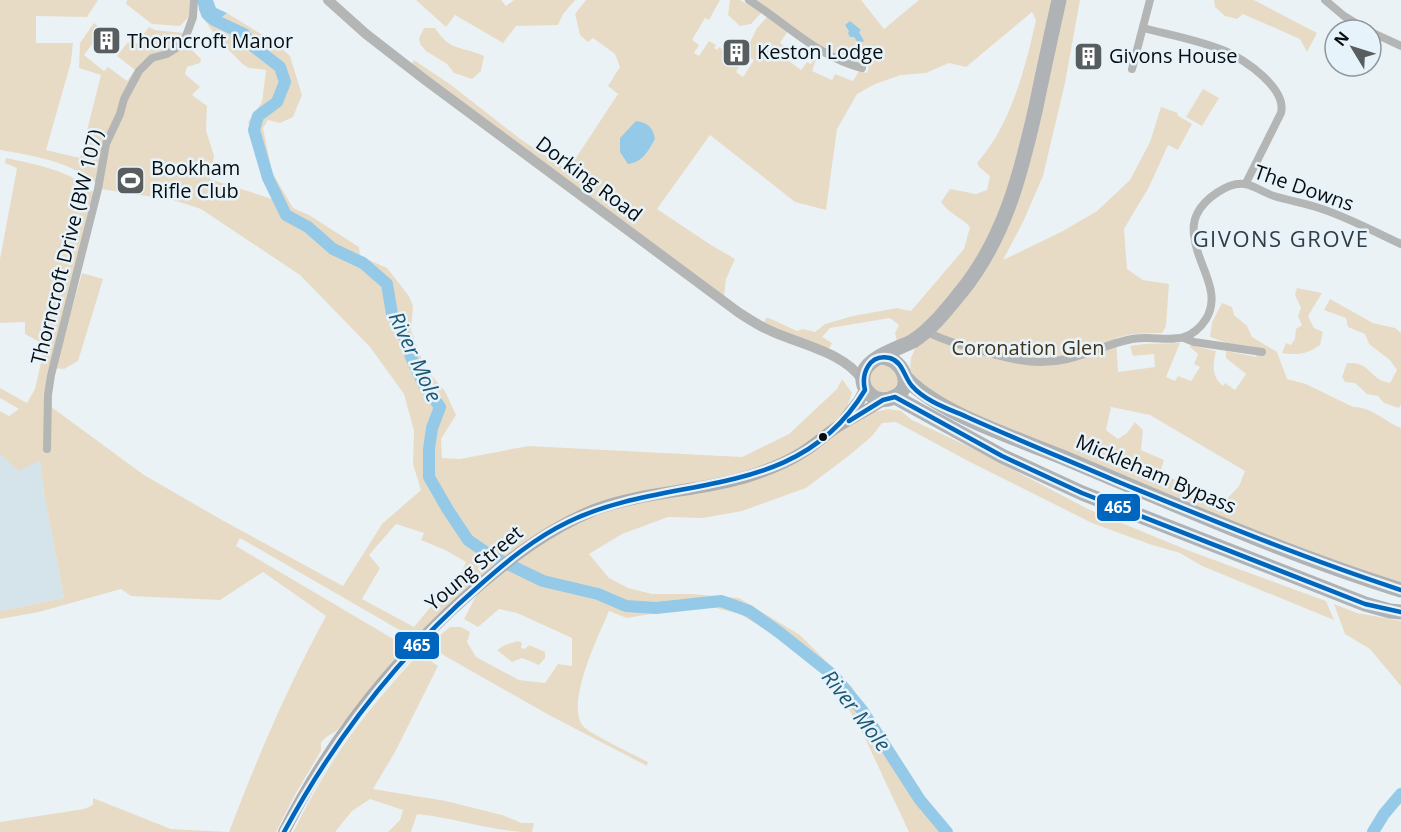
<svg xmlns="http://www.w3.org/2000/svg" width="1401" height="832" viewBox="0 0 1401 832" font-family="'Open Sans',sans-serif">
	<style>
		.built { fill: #d5e3eb }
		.green { fill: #e8dbc6; fill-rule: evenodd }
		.water { fill: #94cae7 }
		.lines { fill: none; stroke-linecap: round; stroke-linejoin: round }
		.river { stroke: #94cae7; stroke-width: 12 }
		.street { stroke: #b4b6b5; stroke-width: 8 }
		.secondary { stroke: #b4b6b5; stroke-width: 10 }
		.primary { stroke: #acaeaf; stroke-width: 12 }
		.highway { stroke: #b0b3b5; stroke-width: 15 }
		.bus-1-casing { stroke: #e7f3fb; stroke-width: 9 }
		.bus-1 { stroke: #0065bd; stroke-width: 4.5 }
		.bus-dot { fill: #090d0f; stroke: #e7f3fb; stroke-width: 2 }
		.labels { text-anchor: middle; stroke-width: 5; stroke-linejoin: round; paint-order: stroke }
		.poi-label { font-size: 20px; fill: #090d0f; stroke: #e7f3fb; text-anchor: start }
		.street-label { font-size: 20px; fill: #090d0f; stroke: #e7f3fb }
		.park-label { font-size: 20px; fill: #443216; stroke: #e7f3fb }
		.water-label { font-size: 21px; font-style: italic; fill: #1c5772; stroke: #e7f3fb }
		.quarter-label { font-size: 22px; letter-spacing: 1.5px; fill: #323c42; stroke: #e7f3fb }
		.line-badge { stroke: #e7f3fb; stroke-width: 2 }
		.badge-label { font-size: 16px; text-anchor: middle; font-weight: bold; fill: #fff }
	</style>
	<rect width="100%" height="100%" fill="#ebf2f6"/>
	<path class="built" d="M0,427L40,459L44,493L64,598L0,611Z"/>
	<g class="green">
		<path d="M0,0H98L87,17L36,16V43H73L71,62L46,150L80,158L101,75L79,68L80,43L94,23L103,30L84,55L104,71L108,67L127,81L135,70L117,56L128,42L134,47L149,27L155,30L184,33L171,49L192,50L201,59L200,63L187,67L185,74L200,87L192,95L207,106L206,130L214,156L210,179L272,199L248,122L262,102L266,70C260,69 252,69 247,67C239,63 205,24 203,17L221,18L227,13L277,44L290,56L302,95L293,117L280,123L268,120L263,128L272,172L293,208L309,215L359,247L360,256L387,268L409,296L413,306L411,330L425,368L445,391L456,415L441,439L442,458L460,459L528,446L742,457L789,434L837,389L842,379L852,393L847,407L862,414L889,409L901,411L912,420L972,448L1088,509L1187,550L1326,601L1334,620L1202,566L1180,553L1149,544L1092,523L968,461L896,422L882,423L872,436L851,454L806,488L742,511L703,518L668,517L622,534L589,554L609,578L628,588L652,594H692L739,598L800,635L852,687L917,790L950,832H909L863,734L838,691L827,674L787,643L740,614L716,608L692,607L627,618L609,611C599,635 565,703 583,726C588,733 637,756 648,762L647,766L549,715L445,656L429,644L450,627H461L470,632L467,642L476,657L519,680L545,683L558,664L572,666V638L517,613L499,609L478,627L464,619L477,594L415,639L240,538L236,546L407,647C383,674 361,702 338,729C332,736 328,733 321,743V751L296,793L276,832H229C257,758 288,686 326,616L263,572L220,600L131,596L121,589L39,612L0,619V611L64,598L44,493L40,460L19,471L0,454V411L9,416L19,409L0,398V388L27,403L35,389L45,345L25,334V322L0,323V259L17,168L5,163L6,158C38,165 70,170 93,192L61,329L47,373L45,405L50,406L144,475L222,520L343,586L382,524L421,490L413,464L414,431L404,394L370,347L300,275L201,209L173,200L100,189L101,182C89,183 81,173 71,168C49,158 23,154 0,150ZM396,524L424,533L421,540L445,550L466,562L458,580L438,598L414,627L362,599L380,568L369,555Z"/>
		<path d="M127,0H195L190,16L180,26L152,24L126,4Z"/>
		<path d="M416,0H501L506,6L514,0H575L563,14L558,25L516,26L503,43L455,15L446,27Z"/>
		<path d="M586,0H720L709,20L705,18L692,40L699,45L694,53L699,56L709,41L716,45L714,48L717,50L719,47L742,62L736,72L743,77L754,60L744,54L757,28L768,16L788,31L780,43L791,50L785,58L801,70L807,62L811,64L814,58L816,60L812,71L832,80L835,74L853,81L859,71L867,73L869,67L835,56L750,0H861L884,29L919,0H1053L1018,161L988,241L961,283L919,332L897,341L895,333L899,325L890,318L830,328L822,337L832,343L828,351L764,323L766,318H769L797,331L803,329L815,332L825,324L853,316L897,308L911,311L964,249L970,227C960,216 949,214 941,202L950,189L976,194L987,190L990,176L979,167L977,163C1011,124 1025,69 1036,20L1032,12L966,67L949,63L926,73L901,75L875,84L857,94L837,129L826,210L795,202L710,135L657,209L711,245L735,259L726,279L724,296L412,64L414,60L451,85L523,141L568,170L618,94L608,86L620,67L615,54L593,38L588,42L580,35L575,14Z"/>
		<path d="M730,0H740L762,12L751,24L740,26L728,15Z"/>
		<path d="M1063,0H1080L1065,83L1043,176L1023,222L1003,260L1063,231L1097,211L1130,180L1150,142L1161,107L1178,113L1177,115L1192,124L1178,150L1168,145L1149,187L1124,229L1127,269L1143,280L1169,284L1166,326L1162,333L1133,334L1116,338L1118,372L1155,367L1154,354L1133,356L1130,346L1144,344L1180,343L1166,377L1175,381L1178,376L1191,381L1200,367L1194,364L1198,354L1190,347V345L1216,351C1213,365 1211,376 1223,386L1225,383L1235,390L1246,374L1226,358V351L1257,357L1251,346L1227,343L1210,337L1212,322L1222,303L1232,307L1234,315L1247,326L1252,337L1277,352L1287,379L1306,384L1353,407C1371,406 1385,422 1401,428V583L1305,550L1015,434L925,391L913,378L910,370L911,358L916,346L986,262ZM1111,407L1150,415L1245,471L1239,486L1226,500L1215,498L1160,473L1164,460L1141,450L1143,430L1135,422L1127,433L1118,439L1106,430Z"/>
		<path d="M1214,0H1254L1317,33L1307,52L1300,39L1243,14L1237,19L1225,16L1215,7Z"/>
		<path d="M424,28H435C452,53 460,45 484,56L481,71L472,79L454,73L447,64L426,51L420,44L419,38Z"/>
		<path d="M1203,89L1219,98L1202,126L1186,117Z"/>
		<path d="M82,273L103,279L78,361L64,369L55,368Z"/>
		<path d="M1297,288L1322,293L1308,316L1314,328L1323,332L1320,345C1306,355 1298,355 1282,353L1286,343L1291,345L1295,339L1296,329L1302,325L1298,316L1301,308L1295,295Z"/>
		<path d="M1330,299L1373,323L1395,328L1401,333V404L1399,408L1384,403L1378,396L1367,394L1355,383L1345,382L1342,377L1347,363C1363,362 1366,368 1376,377C1379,380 1385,382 1390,383L1397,370L1390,360L1369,344L1365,334L1348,327L1346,318L1324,310Z"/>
		<path d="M881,363L891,365L899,377L894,391L876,393L867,376Z"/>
		<path d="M1334,604L1357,613L1401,621V686L1370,649L1345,634Z"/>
		<path d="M518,641L522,643L521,648L525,649L529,645L545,652V658L539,665L522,658L512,662L497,650L505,645Z"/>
		<path d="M419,653L438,666L395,752L373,789L446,801L502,815L522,823H534L532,832C493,832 457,818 417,814L411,832H388L400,820L403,810L370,799L352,811L335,832H293C310,799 328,766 350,736C371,707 395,680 419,653Z"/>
		<path d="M93,798L171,829L228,832H0V822L84,809L93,805Z"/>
	</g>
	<g class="water">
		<path d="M199,0H213L216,8L227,13L221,18L203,17L199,10Z"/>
		<path d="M850,21L861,30L859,32L864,41L859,44L854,37H850L848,33L849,31L845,25Z"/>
		<path d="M636,121C648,123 653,127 655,139C648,151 643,162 628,164L620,152V138Z"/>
	</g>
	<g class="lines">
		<g class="river">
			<path d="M203,0L207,14L214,20L244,34L253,46L280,67L285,82L277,102L258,116L254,130L268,178L286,215L308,227L333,249L363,263L387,284L392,314L402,329L411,357L423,383L440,407L432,428L429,449V477L448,510L468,540L491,556L543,581L598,594L626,606L656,608L721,601L749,611L780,633L834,676L862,710L920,800L947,832"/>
			<path d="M1373,832L1384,814L1401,794"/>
		</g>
		<g class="street">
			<path d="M749,0C787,24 818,57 862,68"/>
			<path d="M1325,0L1344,16L1367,30"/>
			<path d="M1143,28C1170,35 1199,40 1225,51C1245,60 1287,88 1281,113L1246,183"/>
			<path d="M1371,32L1401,46"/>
			<path d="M1132,69L1150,0"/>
			<path d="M926,331C941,341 1007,359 1026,361C1039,363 1054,362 1067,359C1089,354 1110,343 1132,339C1162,334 1186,350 1206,319C1222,293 1199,267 1195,241C1193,232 1193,222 1197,214C1204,199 1228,182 1244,184C1254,185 1264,193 1274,196C1290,201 1306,203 1322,209C1349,218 1375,232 1401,244"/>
			<path d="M1184,338L1194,342L1262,352"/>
			<path d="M47,449L48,395L51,375L98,189L106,144L120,114L124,99L139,71L152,58L167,54L178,47L186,36L193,17L194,0"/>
		</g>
		<path class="secondary" d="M328,0L366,34L424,79L738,312C749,319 759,326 771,331C799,344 846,353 862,380"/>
		<g class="primary">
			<path d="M845,419L859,401L865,390"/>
			<path d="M284,832C330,740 393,661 470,593C508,560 546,530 594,510C644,491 699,492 749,476C768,470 786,463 803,452C816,444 827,433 840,425C854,417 869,409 883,400"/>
		</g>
		<g class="highway">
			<path d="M881,357C907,359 915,393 889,399C872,403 859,387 864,372C869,357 900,348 913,341C931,330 948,308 961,292C1005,238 1021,173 1036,107C1043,72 1051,36 1059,0"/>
			<path d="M905,377C937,413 1016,438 1062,457C1174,504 1285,554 1401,590"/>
			<path d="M895,397L1002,456L1082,493L1365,604L1390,611L1401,612"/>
		</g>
		<defs>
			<g id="bus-1">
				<path d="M849,421L883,400L895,397L1002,456L1082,493L1365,604L1401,612"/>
				<path d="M284,832C335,738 399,655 480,585C507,561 535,538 568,522C670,472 797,504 865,390C861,374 869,353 890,358C903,362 904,377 912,386C925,401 949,409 967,417C1018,440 1070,461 1121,483C1214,521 1306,559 1401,590"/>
			</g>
		</defs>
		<use href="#bus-1" class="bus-1-casing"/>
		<use href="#bus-1" class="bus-1"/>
	</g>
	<defs>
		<symbol id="building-square" viewBox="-11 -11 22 22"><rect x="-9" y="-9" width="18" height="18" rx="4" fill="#585d60" stroke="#e7f3fb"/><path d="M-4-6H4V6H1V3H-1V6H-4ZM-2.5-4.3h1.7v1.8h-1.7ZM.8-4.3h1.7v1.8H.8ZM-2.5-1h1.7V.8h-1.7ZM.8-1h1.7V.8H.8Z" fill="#fff"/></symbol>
		<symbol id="stadium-square" viewBox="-11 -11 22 22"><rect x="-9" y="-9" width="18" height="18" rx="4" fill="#585d60" stroke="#e7f3fb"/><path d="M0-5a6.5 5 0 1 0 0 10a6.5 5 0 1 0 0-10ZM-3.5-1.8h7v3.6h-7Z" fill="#fff"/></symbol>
	</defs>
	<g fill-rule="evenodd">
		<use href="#building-square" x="90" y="24" width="33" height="33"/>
		<use href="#building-square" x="720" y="36" width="33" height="33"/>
		<use href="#building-square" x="1072" y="40" width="33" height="33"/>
		<use href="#stadium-square" x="114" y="164" width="33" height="33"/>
	</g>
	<circle class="bus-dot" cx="823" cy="437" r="5"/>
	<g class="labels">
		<g class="poi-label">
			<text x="127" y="48">Thorncroft Manor</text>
			<text x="757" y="59">Keston Lodge</text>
			<text x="1109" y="63">Givons House</text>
			<text x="151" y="175">Bookham<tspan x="151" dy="23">Rifle Club</tspan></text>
		</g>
		<g class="street-label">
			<text transform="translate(589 179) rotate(37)" y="7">Dorking Road</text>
			<text transform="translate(1304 188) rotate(19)" y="7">The Downs</text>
			<text transform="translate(67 247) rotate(-76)" y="7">Thorncroft Drive (BW 107)</text>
			<text transform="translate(1156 474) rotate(23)" y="7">Mickleham Bypass</text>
			<text transform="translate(474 568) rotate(-40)" y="7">Young Street</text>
		</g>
		<g class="park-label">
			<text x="1028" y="355">Coronation Glen</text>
		</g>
		<g class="water-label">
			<text transform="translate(415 357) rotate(65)" y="7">River Mole</text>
			<text transform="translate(856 711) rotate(52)" y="7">River Mole</text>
		</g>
		<g class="quarter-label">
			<text x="1281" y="247">GIVONS GROVE</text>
		</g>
	</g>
	<g class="line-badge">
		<rect x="1096" y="493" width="45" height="29" rx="6" fill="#0065bd"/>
		<rect x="394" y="631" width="46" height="29" rx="6" fill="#0065bd"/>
	</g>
	<g class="badge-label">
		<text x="1118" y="513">465</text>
		<text x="417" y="651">465</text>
	</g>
	<g transform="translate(1353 48) rotate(308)"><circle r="28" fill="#e7f3fb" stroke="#8e979d" stroke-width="1.5"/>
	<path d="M0-4.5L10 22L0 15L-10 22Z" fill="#585d60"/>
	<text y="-9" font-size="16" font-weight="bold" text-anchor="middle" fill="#090d0f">N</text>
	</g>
</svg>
